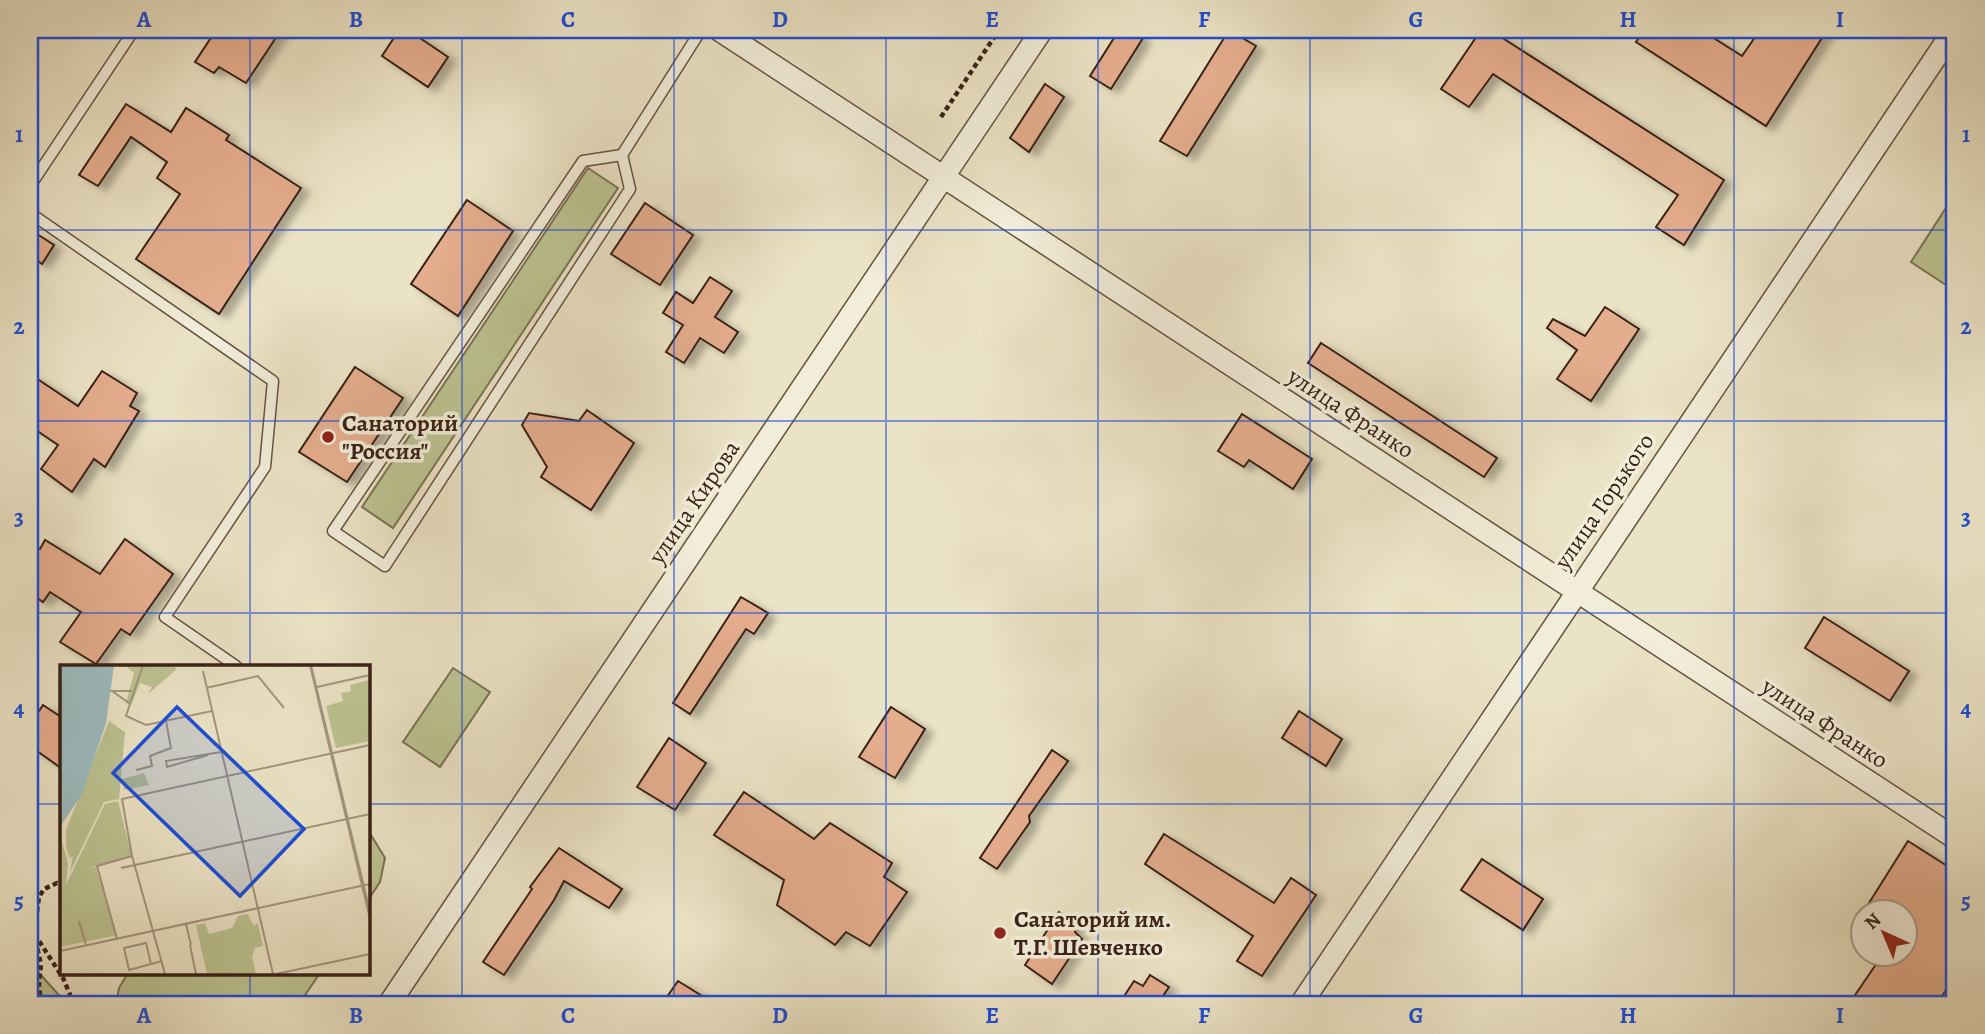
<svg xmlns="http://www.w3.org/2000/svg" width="1985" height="1034" viewBox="0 0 1985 1034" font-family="Alegreya,serif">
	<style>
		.green { fill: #bcc291; stroke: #7a7254; stroke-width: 2 }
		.building { fill: #e4ad8d; stroke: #392116; stroke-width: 2; filter: url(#shadow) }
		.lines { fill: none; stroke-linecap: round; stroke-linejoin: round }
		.lane-casing { stroke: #665242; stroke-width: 13 }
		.street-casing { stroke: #665242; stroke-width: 24 }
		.path { stroke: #392116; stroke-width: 4.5; stroke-dasharray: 5 3.5; stroke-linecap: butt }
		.lane { stroke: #f2edd9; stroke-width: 10 }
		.street { stroke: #f2edd9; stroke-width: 21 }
		.grid { fill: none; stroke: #1d4ed8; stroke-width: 2; stroke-opacity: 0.55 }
		.poi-dot { fill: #8f2418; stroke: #f2edd9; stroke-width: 2.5 }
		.labels { text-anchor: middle; stroke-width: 7; stroke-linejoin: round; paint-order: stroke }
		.street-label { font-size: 24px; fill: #392116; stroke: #f2edd9 }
		.poi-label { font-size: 24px; font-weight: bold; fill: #392116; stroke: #f2edd9; text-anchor: start }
		.inset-road { fill: none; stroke: #a4957f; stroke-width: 2 }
		.view { fill: #1d4ed8; fill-opacity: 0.15; stroke: #1d4ed8; stroke-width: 3.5 }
		.inset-edge { fill: none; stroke: #392116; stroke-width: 3.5 }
		.neatline { fill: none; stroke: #1d4ed8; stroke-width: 2.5 }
		.grid-label { font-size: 23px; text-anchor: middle; font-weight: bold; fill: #1d4ed8 }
	</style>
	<defs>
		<filter id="shadow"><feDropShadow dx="8" dy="4.5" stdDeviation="3.5" flood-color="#0004"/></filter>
	</defs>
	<rect width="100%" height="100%" fill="#ebe3c5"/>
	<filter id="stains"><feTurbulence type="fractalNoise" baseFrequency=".00286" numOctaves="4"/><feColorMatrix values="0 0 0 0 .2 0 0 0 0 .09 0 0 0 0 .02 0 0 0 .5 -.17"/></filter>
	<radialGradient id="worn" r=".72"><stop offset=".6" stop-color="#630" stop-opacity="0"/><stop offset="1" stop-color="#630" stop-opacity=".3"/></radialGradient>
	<g class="green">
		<path d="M588,168L618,188L393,528L362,507Z"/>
		<path d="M1955,194V291L1911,262Z"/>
		<path d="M453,668L490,692L440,767L403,742Z"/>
		<path d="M368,830L385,858L380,882L368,900Z"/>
		<path d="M30,963L67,1004H30Z"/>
		<path d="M128,973H320L299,1004H116L119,988Z"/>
	</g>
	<g class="building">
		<path d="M216,30H281L246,83L219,67L214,73L195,62Z"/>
		<path d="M399,30H408L448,57L428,87L382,56Z"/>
		<path d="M1119,30H1130L1143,38L1111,89L1090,76Z"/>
		<path d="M1229,30L1256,46L1187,156L1160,141Z"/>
		<path d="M1481,30H1490L1724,180L1684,245L1656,227L1678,195L1493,74L1469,107L1441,89Z"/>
		<path d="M1644,30H1701L1742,56L1760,30H1827L1766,126L1636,42Z"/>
		<path d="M1045,84L1064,97L1029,152L1010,138Z"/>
		<path d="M126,104L171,132L186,108L229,135L226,140L301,188L219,314L136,259L180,194L157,178L167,162L131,137L98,186L79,175Z"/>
		<path d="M467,200L513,231L458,316L411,284Z"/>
		<path d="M645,203L693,235L660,285L611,254Z"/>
		<path d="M37,234L54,245L42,264L30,255V246Z"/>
		<path d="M710,277L732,291L715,317L738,332L724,353L700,338L684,363L666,352L683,325L663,313L676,292L693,303Z"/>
		<path d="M1605,307L1639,329L1591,401L1557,379L1577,350L1547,328L1553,319L1585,336Z"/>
		<path d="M1321,343L1497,458L1484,477L1308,363Z"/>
		<path d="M355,367L403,398L347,482L299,452Z"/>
		<path d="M102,371L137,393L130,406L139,411L105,467L94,459L72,492L41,469L58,445L30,426V374L78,406Z"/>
		<path d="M587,410L634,443L591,510L541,477L547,467L522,425L529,413L579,421Z"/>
		<path d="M1242,414L1312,459L1293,489L1249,460L1244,467L1218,451Z"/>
		<path d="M125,539L173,574L130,635L121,629L96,664L60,642L81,612L50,592L43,602L30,593V544L40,549L45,540L100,574Z"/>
		<path d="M741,597L768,613L754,634L746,629L690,714L673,703Z"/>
		<path d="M1824,617L1909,671L1890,701L1805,648Z"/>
		<path d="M43,705L61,717V768L30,746V725Z"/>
		<path d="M891,707L925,729L895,778L859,757Z"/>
		<path d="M1299,711L1342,739L1326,766L1282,738Z"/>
		<path d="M669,738L706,763L675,810L637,787Z"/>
		<path d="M1052,750L1068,761L1029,816L1030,822L997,869L980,858Z"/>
		<path d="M744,792L814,839L830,823L892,863L884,877L907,892L870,946L846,932L835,945L777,905L784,880L714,835Z"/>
		<path d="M1164,834L1274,903L1291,878L1316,895L1262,976L1237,961L1253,936L1145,864Z"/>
		<path d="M1908,841L1955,871V976L1937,1004H1849L1883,954H1905V912H1883L1869,903Z"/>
		<path d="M559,848L622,889L609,908L564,881L554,900L504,975L483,962L532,889L530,887Z"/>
		<path d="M1482,859L1543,899L1523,930L1461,890Z"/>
		<path d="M1059,912L1074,923L1075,932L1082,939L1052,984L1025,965Z"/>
		<path d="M1150,975L1169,987L1163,996L1179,1004H1119L1134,981L1143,986Z"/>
		<path d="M678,981L715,1004H662Z"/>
	</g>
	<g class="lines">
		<defs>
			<g id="lane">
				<path d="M622,155L583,161L333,531L385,566L630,189L622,155L701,30"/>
				<path d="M30,186L134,30"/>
				<path d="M30,213L273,381L265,467L165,617L236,666"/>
			</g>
			<g id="street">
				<path d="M719,30C1132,297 1542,570 1955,838"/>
				<path d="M389,1004L1042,30"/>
				<path d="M1301,1004L1954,30"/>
			</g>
		</defs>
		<use href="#lane" class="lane-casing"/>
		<use href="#street" class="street-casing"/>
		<g class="path">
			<path d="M941,117L999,30"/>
			<path d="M30,927L63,978L74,1004"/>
			<path d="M41,1004L39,985L41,964L34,934L39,897L44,889L57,883L61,884"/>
		</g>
		<use href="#lane" class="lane"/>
		<use href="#street" class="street"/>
	</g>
	<path class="grid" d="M250,30V666M462,30V1004M674,30V1004M886,30V1004M1098,30V1004M1310,30V1004M1522,30V1004M1734,30V1004M30,230H1955M30,421H1955M30,613H1955M30,804H61M368,804H1955M250,973V1004"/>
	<g class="poi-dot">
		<circle cx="328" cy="437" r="7"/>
		<circle cx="1000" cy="933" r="7"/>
	</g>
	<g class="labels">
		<g class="street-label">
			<text transform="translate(1351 413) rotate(33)" y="8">улица Франко</text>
			<text transform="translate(1604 501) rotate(-56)" y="8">улица Горького</text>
			<text transform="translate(694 502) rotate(-56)" y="8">улица Кирова</text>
			<text transform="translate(1825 723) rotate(33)" y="8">улица Франко</text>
		</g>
		<g class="poi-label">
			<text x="342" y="431">Санаторий<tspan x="342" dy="28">"Россия"</tspan></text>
			<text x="1014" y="927">Санаторий им.<tspan x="1014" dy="28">Т.Г. Шевченко</tspan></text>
		</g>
	</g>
	<g transform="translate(60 665)">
		<rect width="310" height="310" fill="#ebe3c5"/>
		<path d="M113,0L117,4L88,29L92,22L80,18L71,40L66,38L74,8L65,0ZM310,15V76L276,83L266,41L283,36L281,28L291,26L290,20ZM49,56L65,67L59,134L44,137L10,207L13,191L10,193L6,182V165ZM84,108L89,120L64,125L62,114ZM58,136L72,192L25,204L36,202L57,270L0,282V170L8,198L6,220L45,139ZM188,249L193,260L198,259L203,281L195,283L192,292L196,309H147L136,260L145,258L149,269L172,263L178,251Z" fill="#bcc291"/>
		<path d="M0,0H54L46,58L22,129L0,162Z" fill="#9cbbbe"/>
		<path class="inset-road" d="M83,0L66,51L86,60L152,46M250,0L310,254M251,0L310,247M143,6L213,309M257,22L310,10M146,23L198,11L224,43M69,38L52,26H72M148,90L107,102L106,96L161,87M76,105L92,101L90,91L111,83L106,56M61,203L310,149M19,256L26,280M126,259L131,280M57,274L37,201L72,191M130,280L136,309M0,286L310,219M91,299L86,278L64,283L69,305L102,296M105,309L72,191L62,134L310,80M216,309L310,289"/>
		<path class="view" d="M117,42L244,164L180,231L53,108Z"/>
		<rect width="310" height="310" class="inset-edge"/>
	</g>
	<rect width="1985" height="1034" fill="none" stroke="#ebe3c5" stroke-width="77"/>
	<g transform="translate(1884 933) rotate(316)"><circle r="33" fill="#f2edd9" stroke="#a89b8b" stroke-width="2"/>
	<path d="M0-5L12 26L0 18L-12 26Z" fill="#8f2418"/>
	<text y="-10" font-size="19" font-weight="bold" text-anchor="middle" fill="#392116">N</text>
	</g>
	<rect x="38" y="38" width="1908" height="958" class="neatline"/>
	<g class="grid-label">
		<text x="144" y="27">A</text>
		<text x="356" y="27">B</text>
		<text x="568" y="27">C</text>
		<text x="780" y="27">D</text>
		<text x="992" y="27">E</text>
		<text x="1204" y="27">F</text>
		<text x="1416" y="27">G</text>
		<text x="1628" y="27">H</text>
		<text x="1840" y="27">I</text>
		<text x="19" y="142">1</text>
		<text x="1966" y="142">1</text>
		<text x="19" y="334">2</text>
		<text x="1966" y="334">2</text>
		<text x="19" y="525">3</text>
		<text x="1966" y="525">3</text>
		<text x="19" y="716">4</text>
		<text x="1966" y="716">4</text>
		<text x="19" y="908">5</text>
		<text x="1966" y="908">5</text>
		<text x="144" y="1023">A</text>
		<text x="356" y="1023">B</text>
		<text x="568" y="1023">C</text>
		<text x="780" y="1023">D</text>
		<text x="992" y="1023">E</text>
		<text x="1204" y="1023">F</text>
		<text x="1416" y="1023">G</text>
		<text x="1628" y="1023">H</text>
		<text x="1840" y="1023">I</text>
	</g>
	<rect width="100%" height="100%" filter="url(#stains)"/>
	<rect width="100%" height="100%" fill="url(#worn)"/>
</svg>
